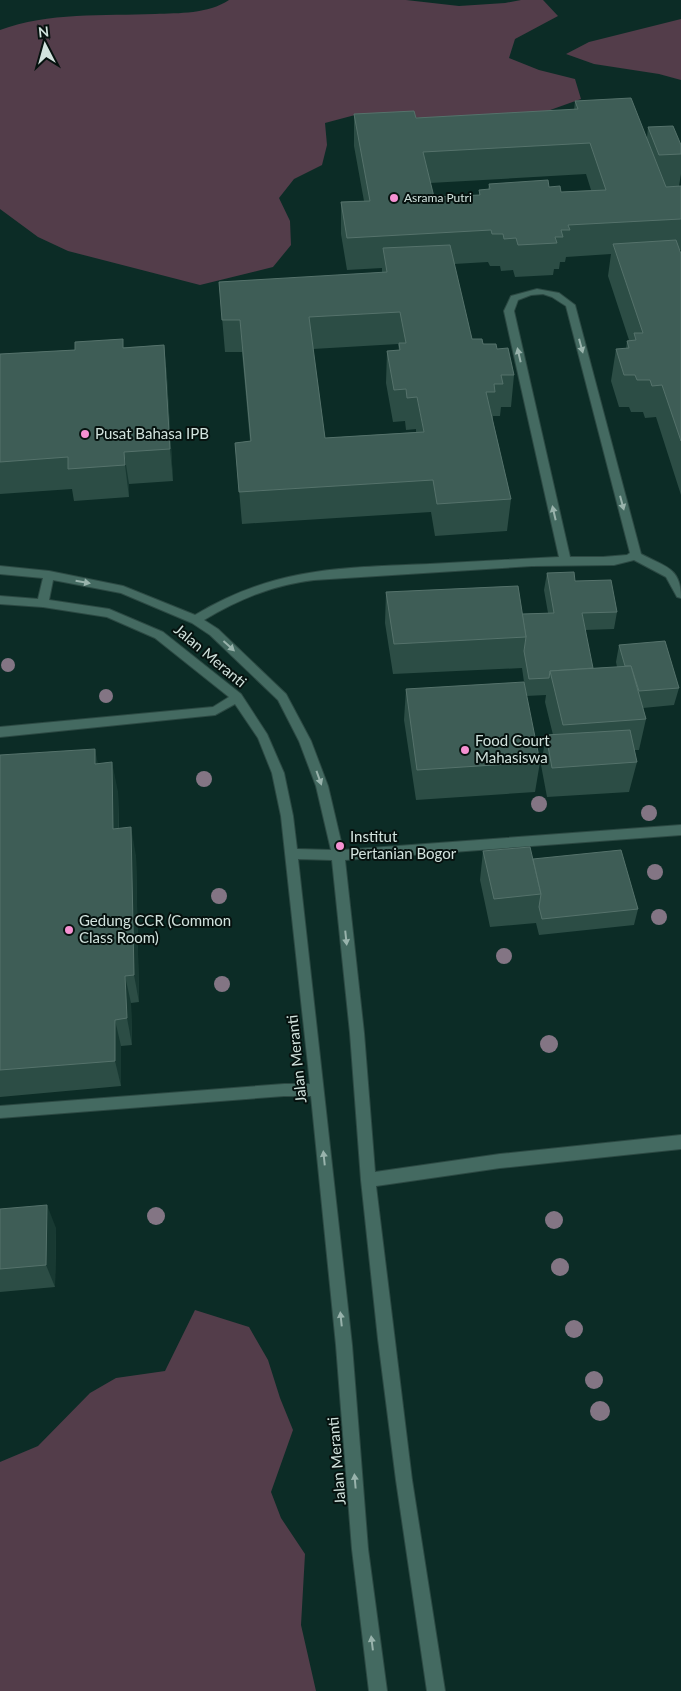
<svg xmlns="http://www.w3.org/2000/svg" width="681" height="1691" viewBox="0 0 681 1691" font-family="Lato,sans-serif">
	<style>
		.green { fill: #533d4a }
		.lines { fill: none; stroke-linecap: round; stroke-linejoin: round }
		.service-casing { stroke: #2c4943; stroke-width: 2 }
		.service { fill: #446a61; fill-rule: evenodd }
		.tree { fill: #837584 }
		.wall { fill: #2c4d45; fill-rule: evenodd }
		.shaded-wall { fill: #183932 }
		.building { fill: #3e5d56; stroke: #55726b; fill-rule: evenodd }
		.oneway { fill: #99b3ac }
		.poi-dot { fill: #f591d2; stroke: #06120f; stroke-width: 2 }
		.labels { text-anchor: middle; stroke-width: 4; stroke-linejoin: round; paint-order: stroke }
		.far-poi-label { font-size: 12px; fill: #d2e3de; stroke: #06120f; text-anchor: start }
		.poi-label { font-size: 15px; fill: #d2e3de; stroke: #06120f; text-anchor: start }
		.street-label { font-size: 15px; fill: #d2e3de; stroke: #06120f }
	</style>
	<rect width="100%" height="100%" fill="#0c2c26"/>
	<g class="green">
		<path d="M229,0H406L459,6L505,3L521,0H543L558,16L515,39L509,58L539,70L575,79L581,99L525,119L492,121L355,115L325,123L327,145L322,165L294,179L279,198L290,221L291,245L273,267L200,285L68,251L38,237L0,209V30C48,12 104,16 155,14C179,13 208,14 229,0Z"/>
		<path d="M681,19V80L659,74L594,64L566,54L589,42Z"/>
		<path d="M195,1310L249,1327L268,1360L280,1398L293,1430L271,1492L281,1518L305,1554L301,1625L316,1691H0V1462L38,1446L90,1393L116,1378L165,1371Z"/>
	</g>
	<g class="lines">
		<defs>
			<path id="service" d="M537,289L559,293L575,305L641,554C665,567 681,567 681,598L677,597L666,577L634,560L614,565L532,566L314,580C273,585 239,599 204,620L218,629L286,694L311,741L328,786L343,850L681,825V835L345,860L364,1033L375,1172L500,1154L681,1135V1149L500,1168L376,1186L412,1480L445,1691H427L396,1480L378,1339L361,1180L350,1033L332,860L298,859L352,1345L368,1549L387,1691H369L352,1549L336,1345L311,1096H284L0,1118V1106L284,1084H310L281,816L272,773L258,738L235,704L215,715L0,737V727L213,707L229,697L155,638L107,617L43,607L0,604V596L38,599L43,578L0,574V566L49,571L123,586L195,615C275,567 340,568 430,564C473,562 516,559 559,557L504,311L511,296ZM543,294L552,297L566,306L630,553L627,555L603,557H570L514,311L518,300L531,295ZM53,580L121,593L192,623L210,635L278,700L299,741L316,786L331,850L297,849L293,816L284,773L267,734L241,694L163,632L109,609L49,600Z"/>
		</defs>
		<use href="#service" class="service-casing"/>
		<use href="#service" class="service"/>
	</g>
	<g class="tree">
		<circle cx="8" cy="665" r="7"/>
		<circle cx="106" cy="696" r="7"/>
		<circle cx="204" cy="779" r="8"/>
		<circle cx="539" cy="804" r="8"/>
		<circle cx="649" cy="813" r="8"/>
		<circle cx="655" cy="872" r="8"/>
		<circle cx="219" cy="896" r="8"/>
		<circle cx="659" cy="917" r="8"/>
		<circle cx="504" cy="956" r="8"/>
		<circle cx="222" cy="984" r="8"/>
		<circle cx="549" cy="1044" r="9"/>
		<circle cx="156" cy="1216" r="9"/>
		<circle cx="554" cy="1220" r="9"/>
		<circle cx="560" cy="1267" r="9"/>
		<circle cx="574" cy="1329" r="9"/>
		<circle cx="594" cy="1380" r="9"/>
		<circle cx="600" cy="1411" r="10"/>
	</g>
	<g class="wall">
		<path d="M575,101L647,138L648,127L681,145V174L679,186H681V250H680L681,254V495L656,417L645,418L643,412H631L629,407H619L611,381L616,349H626L627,341L629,340L608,276L611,254L566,257L565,262H560L559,269H554L553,275L515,277L513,270L501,271L500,266H490L488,262L454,264L472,339L497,349L514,375L511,407H501L500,416H493V421L511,499L507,531L435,536L431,512L242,524L235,443L250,441L242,352H225L219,282L382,273V268L347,270L341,234V202L364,201L354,146V114L416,118L574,110ZM586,174L591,190L561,192L549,187L489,184L488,190H479V195L434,197L430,183ZM398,344L399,350L387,351L386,383L393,422L405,421L406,430L416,429V432L325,438L313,349Z"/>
		<path d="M164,345L167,377L173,481L129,484V497L74,501L72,489L0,494V354Z"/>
		<path d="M547,573L575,581L617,612L614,629L585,630L593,668L617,667L616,662L619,645L679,688L674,705L643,708L646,719L639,750H634L637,762L629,792L547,797L541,765L546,735H553L545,702L546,695L526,696L522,668L393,674L385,623L386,592L522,614L548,613L544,590Z"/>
		<path d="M406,689L540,762L535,792L416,800L404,720Z"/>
		<path d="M0,755L98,763L118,792L119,828L136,856L139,1002L131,1003L132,1045L121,1046V1086L0,1097Z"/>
		<path d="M483,851L533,859L638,909L634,925L539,935L536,923L490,927L480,880Z"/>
		<path d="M0,1209L56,1228L55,1287L0,1292Z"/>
	</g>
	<g class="shaded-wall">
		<path d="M164,345L167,377L173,481L170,449Z"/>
		<path d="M124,452L129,484V497L125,465Z"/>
		<path d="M95,749L101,779L95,764Z"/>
		<path d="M112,762L118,792L119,858L113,829Z"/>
		<path d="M131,827L136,856L139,1002L134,975Z"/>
		<path d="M125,976L131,1003L132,1045L127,1018Z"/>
		<path d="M115,1020L121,1046V1086L115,1061Z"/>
		<path d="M47,1205L56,1228L55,1287L46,1265Z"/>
	</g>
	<g class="building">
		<path d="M631,98L666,187L681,186V219L568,225L570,230H561L563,237H555L557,243L518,245L516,238L504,239L503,234H492L491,230L347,238L341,202L370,201L354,114L414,111L416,118L578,109L575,101ZM590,143L606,190L561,192L560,186L549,187L548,180L489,184L490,189L479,190L480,195L434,197L423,152Z"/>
		<path d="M673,126L681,145V154L659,155L648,127Z"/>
		<path d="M676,240L681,254V441L662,385L652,386L650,380H637L635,375H624L616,349L629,348L627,341L636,340L634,333H643L613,244Z"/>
		<path d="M450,245L472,339H482L483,344H496L497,349L508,348L514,375H501L503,384H494L495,392H486L511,499L437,504L433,480L239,492L235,443L251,441L240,320H222L219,282L387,272L383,248ZM400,312L406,343H399L400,350L387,351L394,390L406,389L407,398L417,397L424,432L325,438L309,317Z"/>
		<path d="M123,339V348L164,345L170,449L124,452L125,465L68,469V457L0,462V354L75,350V342Z"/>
		<path d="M574,572L575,581L611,580L617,612L582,613L593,668L550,671L549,678L529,679L524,651L526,637L522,614L554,613L547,573Z"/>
		<path d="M518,586L526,637L394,644L386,592Z"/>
		<path d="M665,641L679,688L639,691L631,666H625L619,645Z"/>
		<path d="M631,666L646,719L563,725L550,671Z"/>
		<path d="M524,682L540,762L417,770L406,689Z"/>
		<path d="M630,730L637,762L552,768L546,735Z"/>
		<path d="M95,749V764L112,762L113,829L131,827L134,975L125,976L127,1018L115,1020V1061L0,1070V755Z"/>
		<path d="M530,847L541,894L494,899L483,851Z"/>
		<path d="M621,850L638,909L542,919L539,907L541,894L533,859Z"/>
		<path d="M47,1205L46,1265L0,1269V1209Z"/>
	</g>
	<defs><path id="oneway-solid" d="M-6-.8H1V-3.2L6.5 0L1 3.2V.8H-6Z" transform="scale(1.25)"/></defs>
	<g class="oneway">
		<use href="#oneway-solid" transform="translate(581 346) rotate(75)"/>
		<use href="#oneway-solid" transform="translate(519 355) rotate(-103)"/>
		<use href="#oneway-solid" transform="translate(622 503) rotate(75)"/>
		<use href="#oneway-solid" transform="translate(554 513) rotate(-103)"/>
		<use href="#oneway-solid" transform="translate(83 582) rotate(10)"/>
		<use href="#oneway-solid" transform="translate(229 646) rotate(42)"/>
		<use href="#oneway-solid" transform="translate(319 778) rotate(70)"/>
		<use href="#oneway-solid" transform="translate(346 938) rotate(84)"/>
		<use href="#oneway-solid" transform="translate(324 1158) rotate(-96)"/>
		<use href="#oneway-solid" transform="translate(341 1319) rotate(-96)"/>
		<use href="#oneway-solid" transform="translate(355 1481) rotate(-95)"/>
		<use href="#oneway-solid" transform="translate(372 1643) rotate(-97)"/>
	</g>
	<g class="poi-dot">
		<circle cx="394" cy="198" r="5"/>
		<circle cx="85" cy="434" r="5"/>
		<circle cx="465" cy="750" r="5"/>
		<circle cx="340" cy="846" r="5"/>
		<circle cx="69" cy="930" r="5"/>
	</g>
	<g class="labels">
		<g class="far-poi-label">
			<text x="404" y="202">Asrama Putri</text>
		</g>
		<g class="poi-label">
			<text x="95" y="439">Pusat Bahasa IPB</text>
			<text x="475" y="746">Food Court<tspan x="475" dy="17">Mahasiswa</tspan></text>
			<text x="350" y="842">Institut<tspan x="350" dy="17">Pertanian Bogor</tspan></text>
			<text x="79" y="926">Gedung CCR (Common<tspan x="79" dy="17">Class Room)</tspan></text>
		</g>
		<g class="street-label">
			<text transform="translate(210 656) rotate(40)" y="5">Jalan Meranti</text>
			<text transform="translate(297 1059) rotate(-96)" y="5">Jalan Meranti</text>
			<text transform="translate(337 1461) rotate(-95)" y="5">Jalan Meranti</text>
		</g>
	</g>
	<g transform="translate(45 45) rotate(354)" stroke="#06120f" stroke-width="4" paint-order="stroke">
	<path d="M0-4L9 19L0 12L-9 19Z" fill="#d2e3de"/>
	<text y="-8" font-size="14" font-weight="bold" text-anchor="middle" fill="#d2e3de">N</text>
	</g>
</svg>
